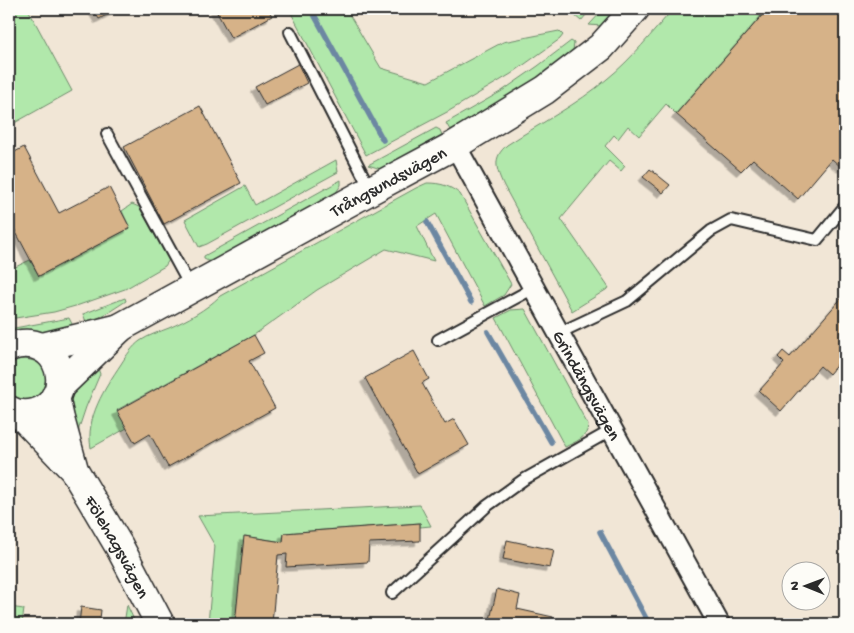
<svg xmlns="http://www.w3.org/2000/svg" width="854" height="633" viewBox="0 0 854 633" font-family="'Gochi Hand',sans-serif">
	<style>
		.green { fill: #b1e8ab; stroke: #6e8a6b }
		.lines { fill: none; stroke-linecap: round; stroke-linejoin: round }
		.stream { stroke: #6c87a2; stroke-width: 5.5 }
		.building { fill: #d6b288; stroke: #2b2b2b; filter: url(#shadow) }
		.lane-casing { stroke: #2b2b2b; stroke-width: 14 }
		.street-casing { stroke: #2b2b2b; stroke-width: 24 }
		.secondary-casing { stroke: #2b2b2b; stroke-width: 31 }
		.lane { stroke: #fdfcf7; stroke-width: 10 }
		.street { stroke: #fdfcf7; stroke-width: 20 }
		.secondary { stroke: #fdfcf7; stroke-width: 28 }
		.labels { text-anchor: middle; stroke-width: 4; stroke-linejoin: round; paint-order: stroke }
		.street-label { font-size: 18px; fill: #2b2b2b; stroke: #fdfcf7 }
	</style>
	<defs>
		<filter id="shadow"><feDropShadow dx="-4.5" dy="4.5" stdDeviation="0" flood-color="#0004"/></filter>
	</defs>
	<rect width="100%" height="100%" fill="#f1e6d6"/>
	<filter id="ink" filterUnits="userSpaceOnUse"><feTurbulence type="fractalNoise" baseFrequency=".02" numOctaves="2"/><feDisplacementMap in="SourceGraphic" scale="10" xChannelSelector="R" yChannelSelector="G"/><feConvolveMatrix kernelMatrix="1 2 1 2 8 2 1 2 1" color-interpolation-filters="sRGB"/></filter>
	<g filter="url(#ink)">
		<g class="green">
			<path d="M9,9H28L72,91L9,126Z"/>
			<path d="M289,9H346L381,68L428,82L503,42L559,31L563,35L560,39L511,74L449,111L366,155Z"/>
			<path d="M567,9H591L581,21Z"/>
			<path d="M604,9H616L601,26L589,25Z"/>
			<path d="M673,9H762L765,12L676,114L666,104L639,136L628,126L618,139L614,135L605,146L625,166L621,171L609,161L561,219L609,288L572,311L504,186C496,169 492,158 507,145C539,124 578,104 607,79C632,59 652,33 673,9Z"/>
			<path d="M571,41L574,43L573,51L528,86L484,112L450,130L446,123L502,91L538,66Z"/>
			<path d="M436,128L440,130L442,135L381,169L368,165Z"/>
			<path d="M336,160L338,172L207,244L199,247L185,220L245,186L255,205Z"/>
			<path d="M341,180V185L335,194L212,261H208L204,259V256Z"/>
			<path d="M427,183C441,183 450,186 460,194L511,284L504,295L485,306L436,214L417,226L434,261L386,249L317,290L254,335L117,410L127,428L91,448C85,418 105,388 121,364C126,356 133,346 140,341C149,335 159,332 169,328C187,320 206,310 220,296L416,188Z"/>
			<path d="M132,204L139,207L141,210L169,260L165,266L125,289L79,305L54,312L9,319V270L30,260L39,276L130,228L122,211Z"/>
			<path d="M125,298L126,301L109,312L87,324L83,314Z"/>
			<path d="M525,309L588,425C588,438 575,442 565,447L496,318L511,310Z"/>
			<path d="M69,318L75,330L47,333L26,330L9,333V329Z"/>
			<path d="M23,359C68,361 40,423 9,392V367L17,360Z"/>
			<path d="M97,366L100,374L86,407L79,428L78,444C76,434 69,418 68,408C67,391 86,377 97,366Z"/>
			<path d="M420,505L431,526L420,527V523L284,533L283,542L245,536L235,624H208L215,546L198,516Z"/>
			<path d="M127,605L136,624H124Z"/>
			<path d="M9,607L24,609L22,624H9Z"/>
		</g>
		<g class="lines">
			<g class="stream">
				<path d="M311,9L383,140"/>
				<path d="M427,222L471,302"/>
				<path d="M488,332L551,442"/>
				<path d="M600,532L649,624"/>
			</g>
		</g>
		<g class="building">
			<path d="M93,9H118L99,19Z"/>
			<path d="M215,9H268L272,16L231,38Z"/>
			<path d="M762,9H845V163L842,168L832,159L798,199L753,159L741,171L676,114L765,12Z"/>
			<path d="M298,64L307,83L265,105L255,87Z"/>
			<path d="M200,106L241,183L164,224L124,147Z"/>
			<path d="M24,147L59,213L109,187L130,228L39,276L9,219V155Z"/>
			<path d="M650,169L670,185L663,193L643,177Z"/>
			<path d="M845,294V355L829,374L820,366L781,411L759,391L784,363L778,357L783,351L790,357Z"/>
			<path d="M254,335L264,353L249,361L275,408L168,467L150,434L135,443L117,411Z"/>
			<path d="M414,351L429,379L422,383L445,424L454,419L469,445L418,474L365,378Z"/>
			<path d="M420,523V541L369,543L368,562L286,567L287,554L278,555L272,624H235L244,536L283,542L284,533Z"/>
			<path d="M507,540L554,550L550,568L503,559Z"/>
			<path d="M497,589L520,595L517,609L553,617L551,624H489Z"/>
			<path d="M81,607L101,610L100,619L114,621L113,624H79Z"/>
		</g>
		<g class="lines">
			<defs>
				<g id="lane">
					<path d="M290,32L370,189"/>
					<path d="M107,134L191,288"/>
					<path d="M559,333L627,301L711,231L731,220L817,240L845,206"/>
					<path d="M438,340L534,288"/>
					<path d="M392,593L487,506L523,480L612,430"/>
				</g>
				<g id="street">
					<path id="s1" d="M455,145L719,624"/>
				</g>
				<g id="secondary">
					<path d="M9,347C62,328 79,400 35,413C26,415 17,415 9,410"/>
					<path d="M42,347L120,328"/>
					<path id="s2" d="M60,386L121,327L371,190L455,145L545,90L601,47L635,9"/>
					<path d="M55,397L60,419L73,466"/>
					<path id="s3" d="M20,414L74,470L119,546L160,624"/>
				</g>
			</defs>
			<use href="#lane" class="lane-casing"/>
			<use href="#street" class="street-casing"/>
			<use href="#secondary" class="secondary-casing"/>
			<use href="#lane" class="lane"/>
			<use href="#street" class="street"/>
			<use href="#secondary" class="secondary"/>
		</g>
	</g>
	<g class="labels">
		<g class="street-label">
			<text dy="6" stroke="none"><textPath href="#s2" startOffset="389">Trångsundsvägen</textPath></text>
			<text dy="6" stroke="none"><textPath href="#s1" startOffset="274">Grindängsvägen</textPath></text>
			<text dy="6" stroke="none"><textPath href="#s3" startOffset="166">Fölehagsvägen</textPath></text>
		</g>
	</g>
	<rect width="854" height="633" fill="none" stroke="#fdfcf7" stroke-width="30"/>
	<rect x="15" y="15" width="824" height="603" fill="none" stroke="#2b2b2b" stroke-width="2" filter="url(#ink)"/>
	<g transform="translate(806 586) rotate(271)"><circle r="24" fill="#fdfcf7" stroke="#a9a8a5"/>
	<path d="M0-4L9 19L0 12L-9 19Z" fill="#2b2b2b"/>
	<text y="-8" font-size="14" font-weight="bold" text-anchor="middle" fill="#2b2b2b">N</text>
	</g>
</svg>
